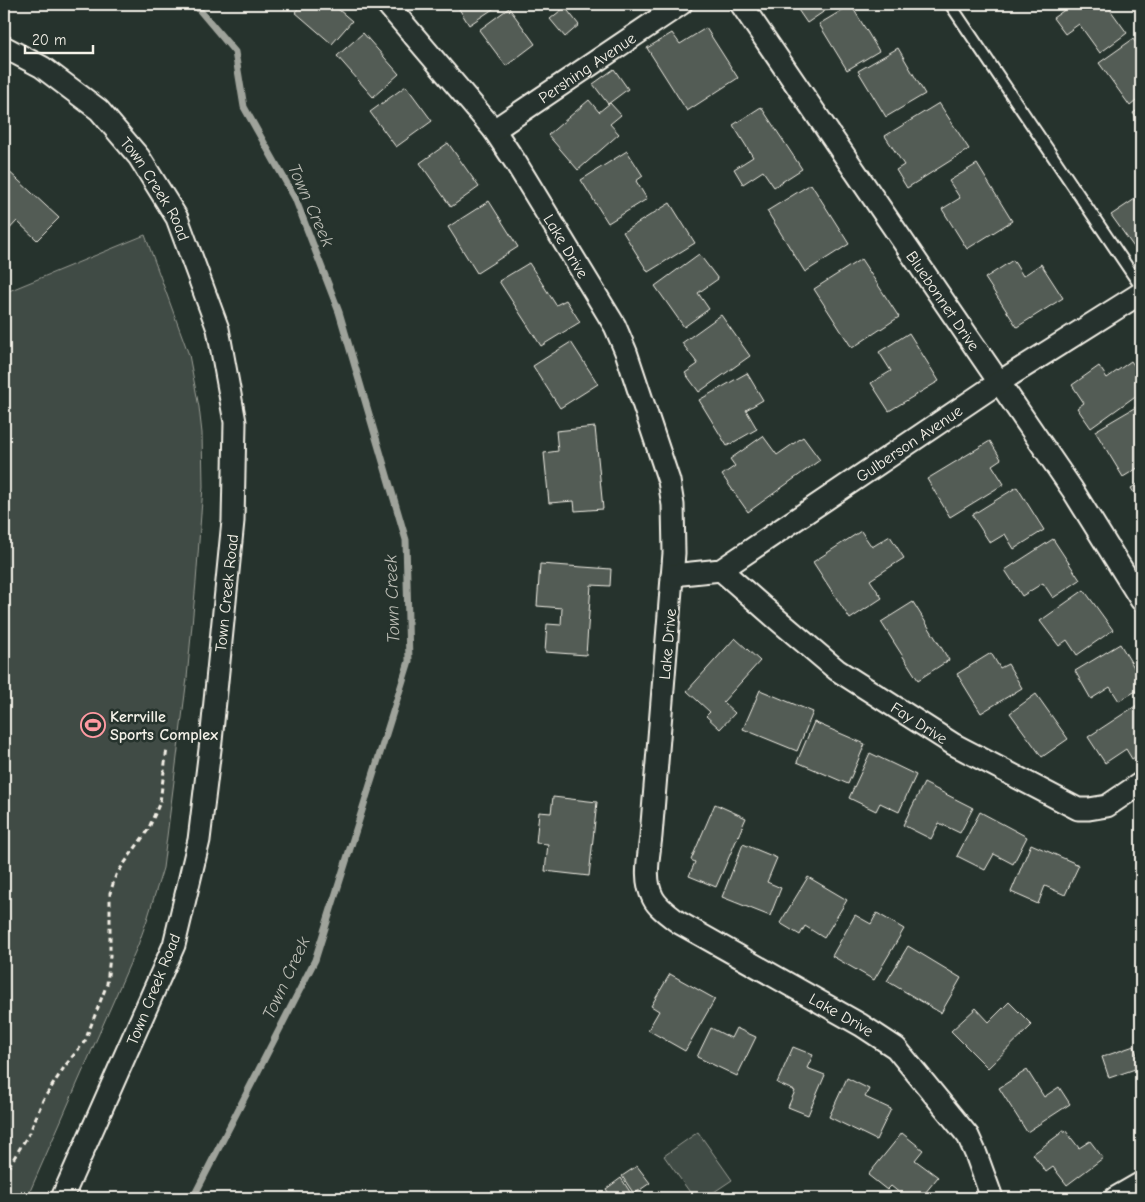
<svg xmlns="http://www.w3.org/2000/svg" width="1145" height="1202" viewBox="0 0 1145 1202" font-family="'Comic Neue',sans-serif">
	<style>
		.green { fill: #414b45; stroke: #9a9e96 }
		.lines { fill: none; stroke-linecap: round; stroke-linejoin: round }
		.stream { stroke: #9fa39b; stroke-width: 7 }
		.building { fill: #525c55; stroke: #f4f1e8 }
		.lane-casing { stroke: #f4f1e8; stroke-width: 14 }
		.street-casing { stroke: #f4f1e8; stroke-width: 25 }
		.path { stroke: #f4f1e8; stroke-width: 3; stroke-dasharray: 5 4; stroke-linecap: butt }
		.lane { stroke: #26332d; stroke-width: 10 }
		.street { stroke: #26332d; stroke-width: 21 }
		.labels { text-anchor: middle; stroke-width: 5; stroke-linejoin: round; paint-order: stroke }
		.street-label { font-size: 16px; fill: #f4f1e8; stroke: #26332d }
		.poi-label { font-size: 16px; font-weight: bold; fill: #f4f1e8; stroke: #26332d; text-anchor: start }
		.water-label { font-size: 18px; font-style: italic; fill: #bcbdb5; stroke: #26332d }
	</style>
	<rect width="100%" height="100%" fill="#26332d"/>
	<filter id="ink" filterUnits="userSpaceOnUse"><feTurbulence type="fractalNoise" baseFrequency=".02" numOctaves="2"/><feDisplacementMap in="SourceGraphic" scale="10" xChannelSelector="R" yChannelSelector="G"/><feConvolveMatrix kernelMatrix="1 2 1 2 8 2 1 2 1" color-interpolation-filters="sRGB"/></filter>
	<g filter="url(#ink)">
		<g class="green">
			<path d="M145,235L189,355L199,407L202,433L203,487L196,582L187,678L163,868L147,920L138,945L27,1198H4V293Z"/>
			<path d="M698,1132L732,1180L705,1198H694L664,1156Z"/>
		</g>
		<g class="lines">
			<path class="stream" d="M191,4L197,7L235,52L244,107L295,198L339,312L406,540L409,661L315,960L193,1198"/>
		</g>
		<g class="building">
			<path d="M302,4H332L352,21L332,44L295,12Z"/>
			<path d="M456,4H494L496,7L469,25Z"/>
			<path d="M794,4H835L807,23Z"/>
			<path d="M1073,4H1106L1127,33L1100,53L1079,24L1065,34L1053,18Z"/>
			<path d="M851,5L879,51L847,70L819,24Z"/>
			<path d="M565,7L579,25L565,37L550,19Z"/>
			<path d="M509,8L535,44L506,66L479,30Z"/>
			<path d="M706,28L738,78L687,111L647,48L672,33L680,44Z"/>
			<path d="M363,33L399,74L373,97L337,56Z"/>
			<path d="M1133,39L1141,50V58L1137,60L1141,66V97L1130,106L1099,63Z"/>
			<path d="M898,48L925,94L886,117L858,71Z"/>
			<path d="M614,69L628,89L608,104L593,84Z"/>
			<path d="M406,86L432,121L396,147L370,112Z"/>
			<path d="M589,100L599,112L610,103L621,115L610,124L619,134L578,170L548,135Z"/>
			<path d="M939,103L969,149L907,188L896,170L904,165L885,136Z"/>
			<path d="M761,107L802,169L774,187L763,171L743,184L734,169L753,157L733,125Z"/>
			<path d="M1141,108V125L1133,113Z"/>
			<path d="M448,143L479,187L451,207L420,163Z"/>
			<path d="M627,151L643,176L636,181L647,199L608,223L581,180Z"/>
			<path d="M977,164L1012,221L967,249L942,209L960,198L949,181Z"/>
			<path d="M4,167L59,218L37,240L17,221L4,235Z"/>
			<path d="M811,184L849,244L805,272L767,211Z"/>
			<path d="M1135,199L1141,208V257L1111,215Z"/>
			<path d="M489,201L518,247L477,273L448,227Z"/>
			<path d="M670,203L695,243L648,272L623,232Z"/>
			<path d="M699,254L718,279L698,293L709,309L684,327L655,286Z"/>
			<path d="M861,259L899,317L852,348L814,289Z"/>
			<path d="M1013,260L1023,276L1041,264L1063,298L1017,327L985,278Z"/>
			<path d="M529,263L556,305L566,300L580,322L541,346L499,281Z"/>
			<path d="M721,315L750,356L699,392L685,373L698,364L682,343Z"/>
			<path d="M909,333L939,381L889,411L871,383L891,371L879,352Z"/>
			<path d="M571,342L598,384L560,408L533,366Z"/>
			<path d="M1131,361L1141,375V392L1091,428L1077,408L1084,403L1072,385L1099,366L1107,378Z"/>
			<path d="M747,373L763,400L746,410L757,429L727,446L699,400Z"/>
			<path d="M1141,404V466L1123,477L1095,431Z"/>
			<path d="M595,427L603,509L575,511L574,501L549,503L544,453L558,451L556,431Z"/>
			<path d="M763,436L777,455L803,437L820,460L748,512L722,475L735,466L730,459Z"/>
			<path d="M990,441L1001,459L992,465L1004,484L950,517L927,479Z"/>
			<path d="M1141,482V504L1131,488Z"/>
			<path d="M1017,487L1044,530L1014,549L1005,534L990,543L972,515Z"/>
			<path d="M861,531L872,547L890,536L904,558L870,580L882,598L850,619L813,562Z"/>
			<path d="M1053,539L1080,580L1053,598L1043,583L1022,596L1005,570Z"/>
			<path d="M540,564L611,569L610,586L591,585L586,655L545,652L547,624L561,625L562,608L537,606Z"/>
			<path d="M1084,590L1113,630L1077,655L1067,640L1059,646L1040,621Z"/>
			<path d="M913,602L949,660L918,680L881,622Z"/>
			<path d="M735,638L760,661L723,702L735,713L720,729L706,716L710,712L687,691Z"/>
			<path d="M1120,644L1141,679V688L1119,701L1110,687L1091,699L1075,671Z"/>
			<path d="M991,653L1000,668L1008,664L1022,688L981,713L957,674Z"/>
			<path d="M760,690L813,712L797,751L743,729Z"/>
			<path d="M1036,694L1068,739L1042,757L1010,713Z"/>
			<path d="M1140,703L1141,705V754L1132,759L1126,749L1105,763L1088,737Z"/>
			<path d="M814,722L865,744L848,784L797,762Z"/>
			<path d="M870,753L916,775L899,812L880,803L876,811L849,798Z"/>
			<path d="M924,783L973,808L960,833L939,823L931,839L903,825Z"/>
			<path d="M553,797L597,802L589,876L545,871L548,844L536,843L539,812L551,813Z"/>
			<path d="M715,804L746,818L716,887L689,876L695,862L691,860Z"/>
			<path d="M980,812L1027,837L1013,864L994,854L985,870L957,856Z"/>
			<path d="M743,844L777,858L767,882L781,888L770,916L722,897Z"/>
			<path d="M1031,844L1079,865L1065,895L1045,886L1038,904L1011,892Z"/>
			<path d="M808,877L847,900L824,938L805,926L800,935L780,923Z"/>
			<path d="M877,913L904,929L874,980L832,956L855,915L871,924Z"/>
			<path d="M908,946L961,978L941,1013L887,981Z"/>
			<path d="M670,974L715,999L685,1051L648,1030L659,1011L651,1006Z"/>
			<path d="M1009,1002L1032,1025L988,1068L951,1031L976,1008L989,1022Z"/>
			<path d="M711,1028L731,1038L736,1028L756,1037L737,1076L697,1057Z"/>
			<path d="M1134,1046L1141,1067L1109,1078L1102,1057Z"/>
			<path d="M793,1047L813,1055L807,1068L825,1075L808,1115L788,1107L795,1091L777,1083Z"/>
			<path d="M1027,1070L1044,1097L1059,1087L1070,1104L1027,1132L999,1088Z"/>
			<path d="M847,1078L869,1089L865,1097L891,1109L876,1140L829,1117Z"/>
			<path d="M1065,1130L1079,1148L1090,1141L1103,1158L1067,1185L1053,1167L1046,1172L1033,1154Z"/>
			<path d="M902,1133L923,1150L915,1160L938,1177L921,1198H906L891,1186L887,1190L868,1175Z"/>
			<path d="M637,1166L650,1183L634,1194L622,1176Z"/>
			<path d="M621,1178L632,1195L628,1198H612L606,1189Z"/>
		</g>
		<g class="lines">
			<defs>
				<path id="lane" d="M950,4L1141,287"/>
				<g id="street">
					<path id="s1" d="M387,4L494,130L516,163L615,326L626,352L669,481L673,505L674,553L651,836C649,856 643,879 653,898C658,908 669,915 678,922L861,1025L896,1048L968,1136L976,1154L992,1198"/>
					<path id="s2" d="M741,4L1072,489L1141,600"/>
					<path id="s3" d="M4,47L42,67L99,110L139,157L177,218L218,329L235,422L233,521L211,741L199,840L174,945L62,1198"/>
					<path id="s4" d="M494,130L681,4"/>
					<path id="s5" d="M721,570L778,620L837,670L953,744L1078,809H1089L1107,806L1141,783"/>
					<path id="s6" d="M672,575L721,570L998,383L1141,293"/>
					<path d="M1115,1198L1141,1183"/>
				</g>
			</defs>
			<use href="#lane" class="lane-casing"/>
			<use href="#street" class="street-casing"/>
			<path class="path" d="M4,1174L30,1132L43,1100L65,1066L85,1041L107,984L110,956V893L116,875L148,830L160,802L167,748"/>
			<use href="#lane" class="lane"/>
			<use href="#street" class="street"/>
		</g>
	</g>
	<defs>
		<symbol id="stadium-ring" viewBox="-11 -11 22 22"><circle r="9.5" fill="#26332d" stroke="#ff9aa2" stroke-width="1.5"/><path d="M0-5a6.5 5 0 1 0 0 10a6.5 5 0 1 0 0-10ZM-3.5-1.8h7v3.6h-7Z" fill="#ff9aa2"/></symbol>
	</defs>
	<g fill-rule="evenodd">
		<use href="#stadium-ring" x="79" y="711" width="28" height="28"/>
	</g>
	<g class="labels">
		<g class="street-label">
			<text dy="6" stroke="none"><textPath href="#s4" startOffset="112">Pershing Avenue</textPath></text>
			<text dy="6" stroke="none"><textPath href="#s3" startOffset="212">Town Creek Road</textPath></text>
			<text dy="6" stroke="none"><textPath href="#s1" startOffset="302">Lake Drive</textPath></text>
			<text dy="6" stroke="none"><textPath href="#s2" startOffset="359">Bluebonnet Drive</textPath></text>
			<text dy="6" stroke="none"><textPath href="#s6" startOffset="276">Gulberson Avenue</textPath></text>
			<text transform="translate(226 593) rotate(-84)" y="6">Town Creek Road</text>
			<text transform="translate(667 644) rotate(-85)" y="6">Lake Drive</text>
			<text dy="6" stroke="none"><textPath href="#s5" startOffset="251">Fay Drive</textPath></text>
			<text transform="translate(153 989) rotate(-68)" y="6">Town Creek Road</text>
			<text dy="6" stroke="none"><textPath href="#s1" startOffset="1202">Lake Drive</textPath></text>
		</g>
		<g class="poi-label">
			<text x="110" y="722">Kerrville<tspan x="110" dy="18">Sports Complex</tspan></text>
		</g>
		<g class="water-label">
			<text transform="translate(311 205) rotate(66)" y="6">Town Creek</text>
			<text transform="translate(392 599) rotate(-92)" y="6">Town Creek</text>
			<text transform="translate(286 978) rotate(-65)" y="6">Town Creek</text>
		</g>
	</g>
	<rect width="1145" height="1202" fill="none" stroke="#26332d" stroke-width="20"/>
	<rect x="10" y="10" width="1125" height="1182" fill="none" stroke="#f4f1e8" stroke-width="2" filter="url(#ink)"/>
	<path d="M25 45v8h68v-8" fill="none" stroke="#f4f1e8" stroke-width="2.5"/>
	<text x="32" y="45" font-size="15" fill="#f4f1e8" stroke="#26332d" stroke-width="4" paint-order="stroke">20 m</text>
</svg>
